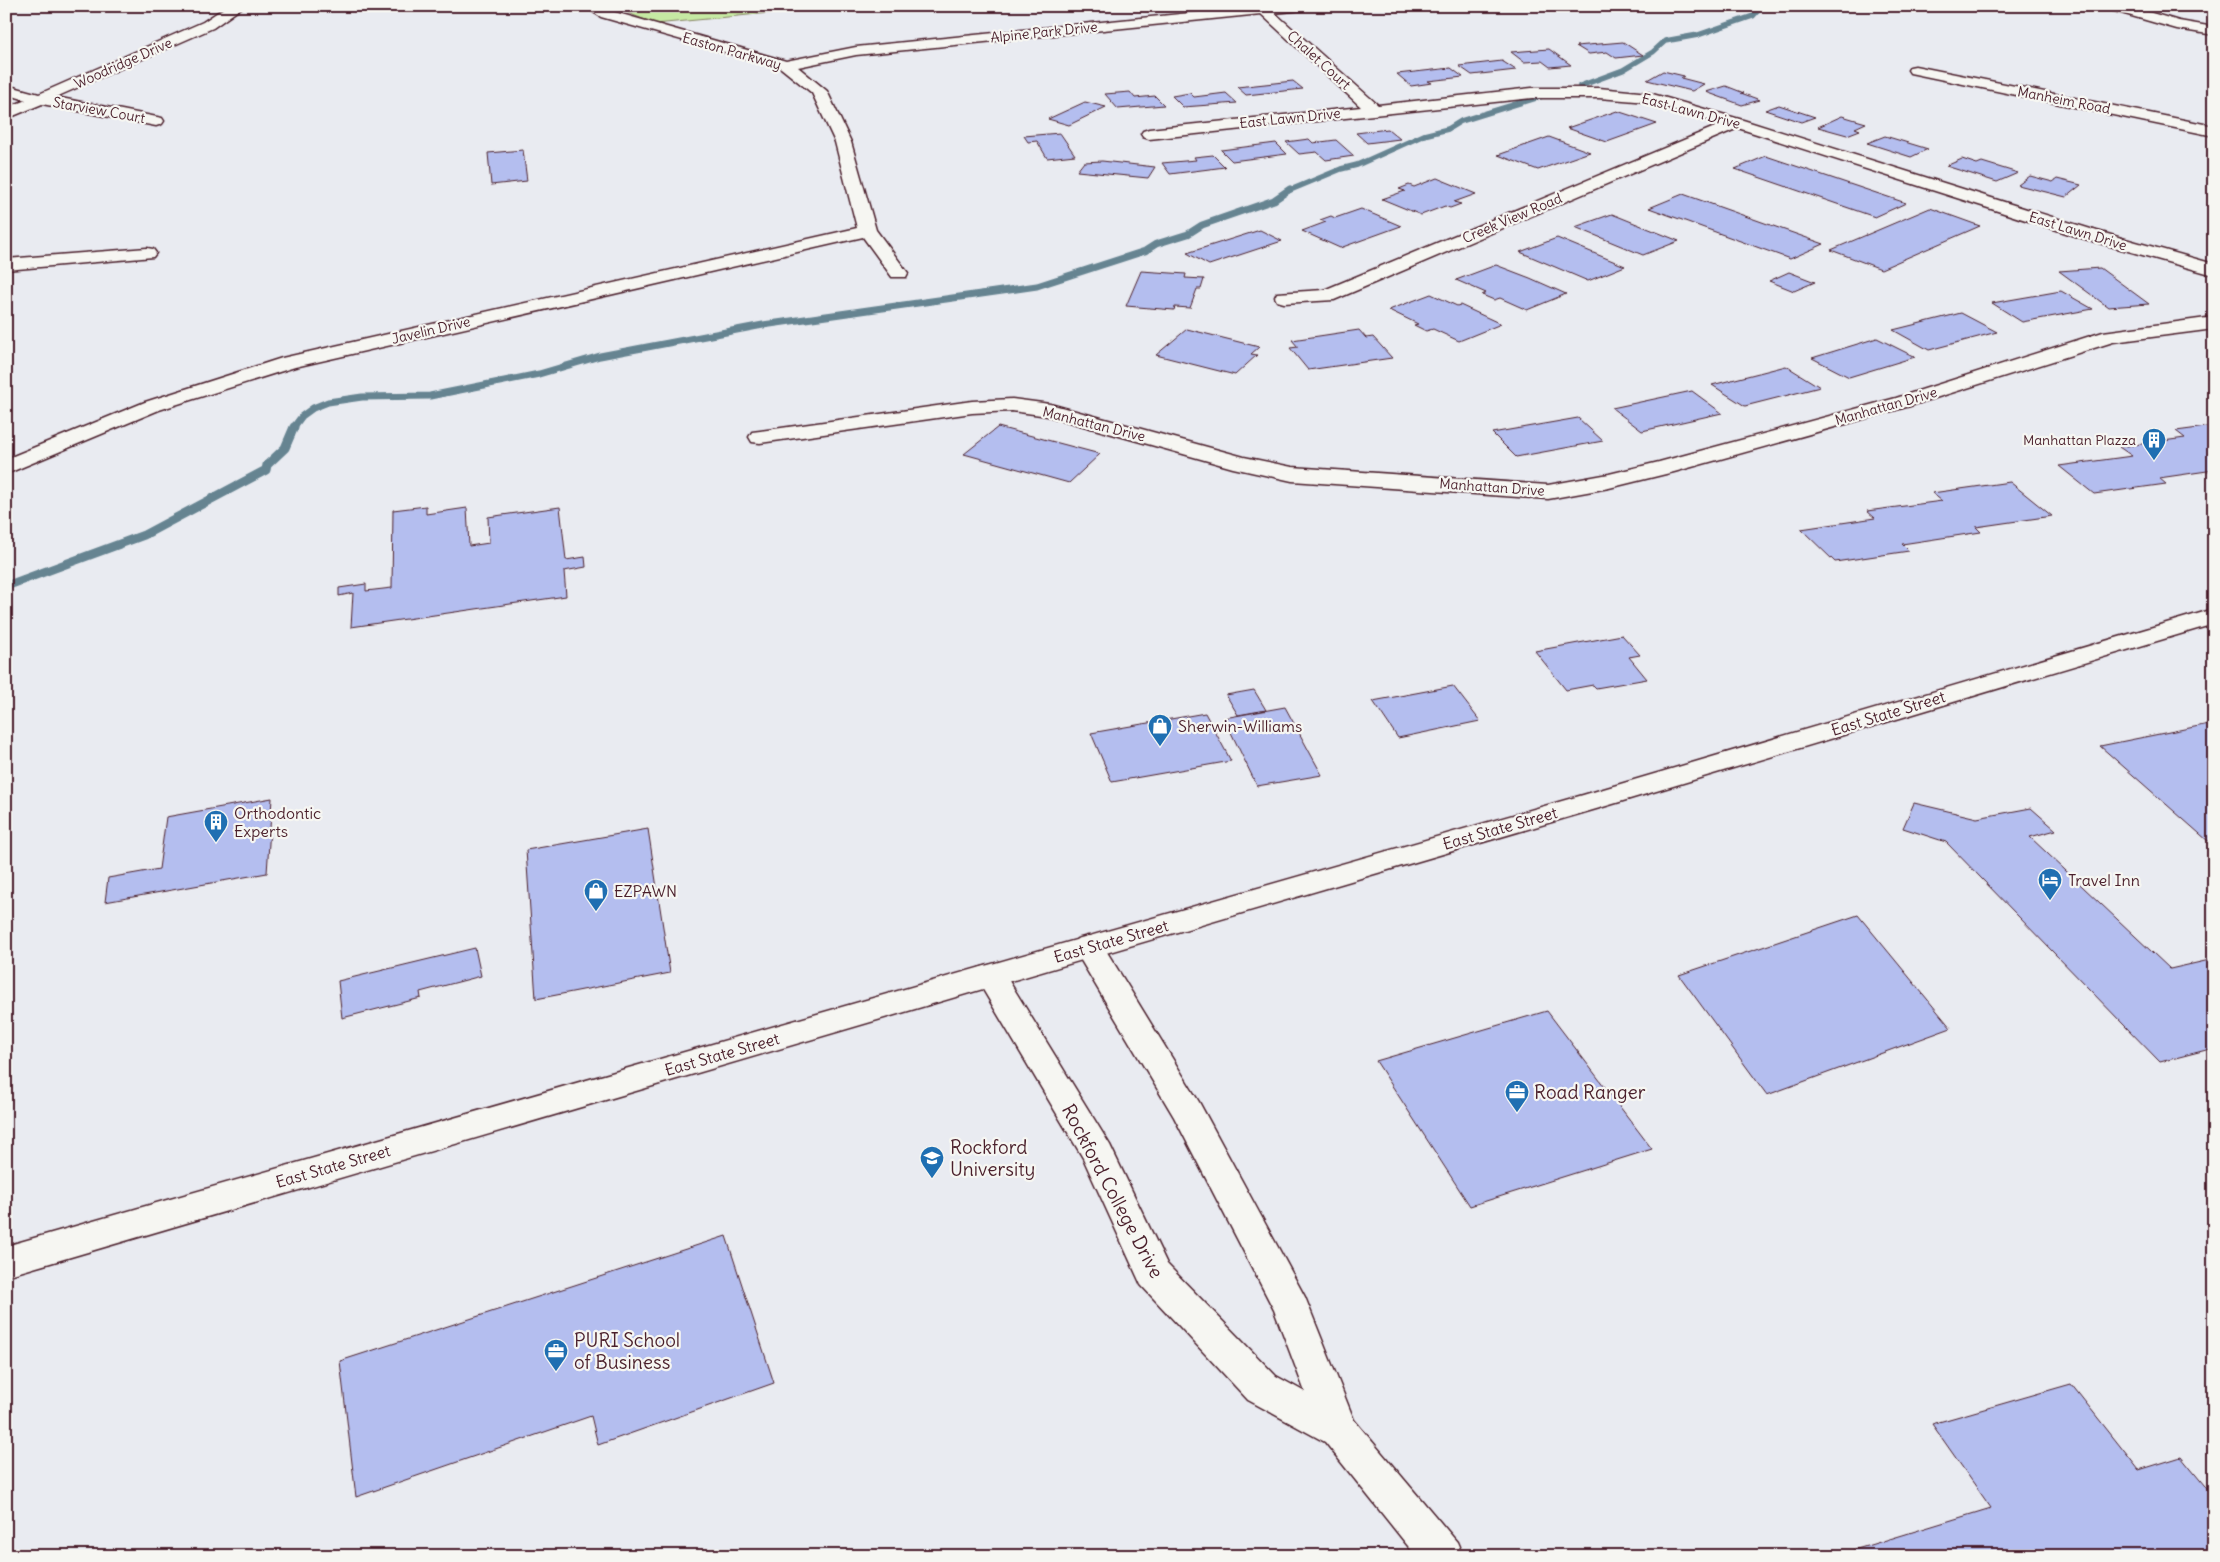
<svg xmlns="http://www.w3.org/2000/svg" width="2220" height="1562" viewBox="0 0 2220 1562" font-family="Delius,sans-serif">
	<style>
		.green { fill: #c6e9a3; stroke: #888467 }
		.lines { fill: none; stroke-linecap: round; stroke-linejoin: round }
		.stream-far2 { stroke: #668491; stroke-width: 5.5 }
		.stream-far1 { stroke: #668491; stroke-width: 7 }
		.stream { stroke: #668491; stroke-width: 9 }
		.building { fill: #b4beef; stroke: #4a1f2b }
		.street-casing { stroke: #4a1f2b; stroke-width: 3 }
		.primary-casing { stroke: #4a1f2b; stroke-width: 3 }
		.street { fill: #f6f6f2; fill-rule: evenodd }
		.primary { fill: #f6f6f2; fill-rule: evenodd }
		.labels { text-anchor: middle; stroke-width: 4.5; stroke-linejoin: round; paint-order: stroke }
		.far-street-label { font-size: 14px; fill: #4a1f2b; stroke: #f6f6f2 }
		.far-poi-label { font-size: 14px; fill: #4a1f2b; stroke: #f6f6f2; text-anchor: end }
		.street-label { font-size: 16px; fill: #4a1f2b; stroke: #f6f6f2 }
		.poi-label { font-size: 16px; fill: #4a1f2b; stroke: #f6f6f2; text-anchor: start }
		.near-poi-label { font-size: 19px; fill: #4a1f2b; stroke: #f6f6f2; text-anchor: start }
		.near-street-label { font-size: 19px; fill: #4a1f2b; stroke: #f6f6f2 }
	</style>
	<rect width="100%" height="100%" fill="#e9ebf1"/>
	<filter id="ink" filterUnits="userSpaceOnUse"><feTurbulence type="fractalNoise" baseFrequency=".02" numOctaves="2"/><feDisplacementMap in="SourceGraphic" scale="10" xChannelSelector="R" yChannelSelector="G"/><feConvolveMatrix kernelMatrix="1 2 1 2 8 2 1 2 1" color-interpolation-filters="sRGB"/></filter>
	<g filter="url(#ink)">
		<path class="green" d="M611,6H842L655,24Z"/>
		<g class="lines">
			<g class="stream-far2">
				<path d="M1580,86L1623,70L1653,52L1665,41L1698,35L1753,16L1762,6"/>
				<path d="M1288,191L1341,169L1357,165L1424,135L1448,129L1461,121L1549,94"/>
			</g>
			<path class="stream-far1" d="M293,428L302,416L313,408L328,402L362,397L430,396L539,374L600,356L763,325L1037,286L1145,251L1156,244L1188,234L1202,225L1274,200L1290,189"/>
			<path class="stream" d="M6,586L144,535L266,470L267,465L285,448L294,427"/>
		</g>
		<g class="building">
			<path d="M1623,42L1643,55L1616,58L1607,52L1589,54L1576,46Z"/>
			<path d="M1549,49L1571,65L1550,67L1542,61L1524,62L1511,52Z"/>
			<path d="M1502,61L1516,70L1472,75L1459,66Z"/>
			<path d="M1451,68L1463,77L1428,81L1432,83L1411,86L1397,74Z"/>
			<path d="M1663,71L1684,76L1681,78L1704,84L1692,91L1647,80Z"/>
			<path d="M1293,81L1303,89L1246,95L1237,87Z"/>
			<path d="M1726,86L1744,93H1741L1760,100L1742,105L1706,92Z"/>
			<path d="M1130,92L1135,98L1155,96L1164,105L1118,109L1105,94Z"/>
			<path d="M1190,93L1194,97L1226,93L1237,103L1183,107L1172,96Z"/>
			<path d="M1085,102L1106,107L1069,125L1048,119Z"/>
			<path d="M1779,105L1815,117L1801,122L1765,110Z"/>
			<path d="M1617,111L1657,124L1607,142L1567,128Z"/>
			<path d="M1842,116L1866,123L1855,128L1860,130L1847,135L1818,127Z"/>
			<path d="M1388,129L1400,139L1367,143L1356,133Z"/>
			<path d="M1060,133L1075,155L1047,158L1037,141L1028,142L1024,136Z"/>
			<path d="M1885,136L1928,149L1911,157L1867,143Z"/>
			<path d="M1549,137L1590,152L1538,170L1498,155Z"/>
			<path d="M1309,139L1313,143L1336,140L1354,156L1326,160L1317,152L1299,154L1286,142Z"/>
			<path d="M1276,143L1287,154L1232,161L1221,150Z"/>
			<path d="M523,150L527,181L491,185L488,153Z"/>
			<path d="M1213,155L1225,167L1170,174L1162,163L1196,160L1194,157Z"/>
			<path d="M1766,156L1906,203L1875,217L1735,169Z"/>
			<path d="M1962,159L1977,164L1982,162L2018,173L1997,182L1946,166Z"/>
			<path d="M1102,161L1155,167L1148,178L1077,171L1084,162Z"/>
			<path d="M2030,176L2053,182L2057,179L2081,185L2066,197L2018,185Z"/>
			<path d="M1437,178L1476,194L1454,202L1461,204L1450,208L1445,206L1421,215L1382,199L1405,191L1399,189L1409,185L1414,187Z"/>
			<path d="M1683,194L1824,244L1790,259L1649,208Z"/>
			<path d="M1930,208L1980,226L1881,269L1831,250Z"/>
			<path d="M1361,209L1401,226L1340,248L1302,231L1326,222L1320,220L1331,216L1335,218Z"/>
			<path d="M1612,214L1679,241L1643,255L1575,227Z"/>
			<path d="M1260,230L1282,241L1209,265L1187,253Z"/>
			<path d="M1557,238L1625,266L1588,281L1520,252Z"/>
			<path d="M1496,265L1530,278L1566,294L1527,310L1500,298L1494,300L1482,295L1486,293L1456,280Z"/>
			<path d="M2100,268L2149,304L2108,307L2059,271Z"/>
			<path d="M1141,271L1186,274L1185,278L1204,279L1201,289H1197L1190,308L1175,307L1174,310L1126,306Z"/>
			<path d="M1789,272L1815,282L1794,291L1769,281Z"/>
			<path d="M2061,291L2093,309L2022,322L1992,303Z"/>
			<path d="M1431,294L1457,306L1460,305L1501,324L1459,341L1433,329L1426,331L1414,325L1418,324L1389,310Z"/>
			<path d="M1961,313L1997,332L1929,350L1893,330Z"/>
			<path d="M1187,329L1259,347L1251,354L1257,355L1235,375L1156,355Z"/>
			<path d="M1359,330L1366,338L1373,337L1392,358L1308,370L1290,348L1298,347L1292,340Z"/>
			<path d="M1877,338L1915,357L1849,377L1812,358Z"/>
			<path d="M1786,366L1820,387L1745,406L1712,385Z"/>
			<path d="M1692,391L1722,413L1642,431L1612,408Z"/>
			<path d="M1578,418L1603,441L1516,457L1492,433Z"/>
			<path d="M2214,426V470L2159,478L2166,484L2094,494L2059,466L2132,456L2119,447L2185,438L2176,431Z"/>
			<path d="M998,427L1100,454L1069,483L964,454Z"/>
			<path d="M2010,482L2052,516L1976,527L1981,532L1902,544L1909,551L1835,562L1801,529L1875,518L1867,511L1942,501L1932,493Z"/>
			<path d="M426,506V514L467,508L469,546L489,543L488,517L560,507L566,560L585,557L586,567L564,571L566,596L351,627L353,593L339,596V588L366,584V591L392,588L393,510Z"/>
			<path d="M1622,635L1640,655L1629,657L1647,679L1596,688L1593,685L1566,690L1535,651Z"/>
			<path d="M1453,686L1480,721L1398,738L1373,701Z"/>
			<path d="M1254,690L1266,710L1238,715L1226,695Z"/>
			<path d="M1285,707L1322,775L1257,786L1224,718Z"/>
			<path d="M1205,713L1231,761L1112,782L1091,733Z"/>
			<path d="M2214,723V840L2208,841L2100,746Z"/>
			<path d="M272,798L267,873L105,902L108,878L159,869L166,817Z"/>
			<path d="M1914,803L1977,818L2031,808L2056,830L2030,837L2170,969L2214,959V1048L2160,1062L1946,842L1903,828Z"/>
			<path d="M648,829L670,973L536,999L526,850Z"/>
			<path d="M1858,915L1951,1028L1767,1095L1679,975Z"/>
			<path d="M475,948L481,976L420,992L421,998L342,1018L338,981Z"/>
			<path d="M1547,1011L1652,1149L1470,1206L1376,1061Z"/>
			<path d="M726,1236L774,1383L598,1445L591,1416L356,1497L340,1361Z"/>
			<path d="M2071,1384L2139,1470L2181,1457L2214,1497V1556H1834L1991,1508L1932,1424Z"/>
		</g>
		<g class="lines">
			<defs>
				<g id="street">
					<path d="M227,6H244L213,28L56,97L162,118L164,121L162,124L156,126L42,104L6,119V108L26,100L6,94V85L39,94L203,22Z"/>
					<path d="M584,6H602L611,11L786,61L856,47L1259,6H1309L1302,10L1275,13L1378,105L1532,88H1599L1649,93L1743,120L2097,231L2214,264V275L2085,239L1738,128L1334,300L1284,303L1277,301L1275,297L1277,293L1324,290L1722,124L1648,102L1599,98H1532L1149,139L1143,137L1141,134L1143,131L1149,129L1361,107L1261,14L856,55L798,67L827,91L851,142L876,230L908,273L906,277H892L863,237L295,367L159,410L6,474V459L145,402L282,358L857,228L835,142L812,93L781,68L601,17Z"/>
					<path d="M2105,6H2128L2179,21L2214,27V35L2177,29L2107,9Z"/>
					<path d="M1915,66L2214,126V136L1910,73L1908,70L1910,67Z"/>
					<path d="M147,248L153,249L156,253L153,257L6,270V259Z"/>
					<path d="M2214,317V329L2113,342L1910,406L1674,472L1609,488L1548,499L1292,481L1233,468L1048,416L1012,411L972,413L760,443L752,442L749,437L752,432L760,431L972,401L1012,399L1050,404L1244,457L1292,467L1548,485L1609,474L1659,462L1896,398L2103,332Z"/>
					<path d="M1088,936L1099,939L1199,1102L1305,1297L1354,1420L1457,1542L1463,1556H1416L1325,1442L1248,1400L1141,1285L1083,1158L975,976L979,968L990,965L1001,968L1110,1145L1167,1264L1276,1376L1305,1392L1274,1310L1174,1117L1073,947L1077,939Z"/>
				</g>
				<path id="primary" d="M2214,609V624L1603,807L6,1276V1246L1583,795Z"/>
			</defs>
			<use href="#street" class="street-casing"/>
			<use href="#primary" class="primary-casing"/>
			<use href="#street" class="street"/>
			<use href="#primary" class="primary"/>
		</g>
	</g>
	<defs>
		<symbol id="building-pin" viewBox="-11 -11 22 30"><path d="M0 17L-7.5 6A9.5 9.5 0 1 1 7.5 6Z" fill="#1f6fb2" stroke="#f6f6f2"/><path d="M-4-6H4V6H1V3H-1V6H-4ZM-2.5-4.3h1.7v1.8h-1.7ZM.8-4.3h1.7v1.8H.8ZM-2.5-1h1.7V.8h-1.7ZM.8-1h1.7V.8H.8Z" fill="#fff"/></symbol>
		<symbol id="shop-pin" viewBox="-11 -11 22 30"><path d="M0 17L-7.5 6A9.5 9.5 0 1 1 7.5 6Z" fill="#1f6fb2" stroke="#f6f6f2"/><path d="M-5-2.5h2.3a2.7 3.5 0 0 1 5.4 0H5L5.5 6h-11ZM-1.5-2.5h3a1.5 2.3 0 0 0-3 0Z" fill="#fff"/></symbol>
		<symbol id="hotel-pin" viewBox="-11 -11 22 30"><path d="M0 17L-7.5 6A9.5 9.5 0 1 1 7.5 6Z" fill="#1f6fb2" stroke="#f6f6f2"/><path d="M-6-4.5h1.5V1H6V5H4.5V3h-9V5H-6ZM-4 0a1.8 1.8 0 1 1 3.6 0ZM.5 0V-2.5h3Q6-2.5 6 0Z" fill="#fff"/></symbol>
		<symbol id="office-pin" viewBox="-11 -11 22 30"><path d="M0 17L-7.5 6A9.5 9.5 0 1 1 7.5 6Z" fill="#1f6fb2" stroke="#f6f6f2"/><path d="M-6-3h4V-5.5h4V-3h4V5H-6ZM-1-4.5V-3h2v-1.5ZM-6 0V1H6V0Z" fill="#fff"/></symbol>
		<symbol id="university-pin" viewBox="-11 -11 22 30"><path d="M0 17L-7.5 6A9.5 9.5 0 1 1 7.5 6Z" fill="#1f6fb2" stroke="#f6f6f2"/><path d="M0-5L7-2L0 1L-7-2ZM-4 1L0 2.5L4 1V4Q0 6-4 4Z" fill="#fff"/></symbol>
	</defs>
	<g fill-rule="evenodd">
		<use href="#building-pin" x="2140" y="426" width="28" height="38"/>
		<use href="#shop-pin" x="1146" y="712" width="28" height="38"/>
		<use href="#building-pin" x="202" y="808" width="28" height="38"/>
		<use href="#hotel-pin" x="2036" y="866" width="28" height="38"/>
		<use href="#shop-pin" x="582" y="877" width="28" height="38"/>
		<use href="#office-pin" x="1503" y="1078" width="28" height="38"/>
		<use href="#university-pin" x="918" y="1144" width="28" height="38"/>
		<use href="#office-pin" x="542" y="1337" width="28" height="38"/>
	</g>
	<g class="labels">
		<g class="far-street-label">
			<text transform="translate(1044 32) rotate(-6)" y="5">Alpine Park Drive</text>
			<text transform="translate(732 51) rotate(16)" y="5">Easton Parkway</text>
			<text transform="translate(1319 60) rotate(42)" y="5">Chalet Court</text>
			<text transform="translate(123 63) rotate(-24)" y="5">Woodridge Drive</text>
			<text transform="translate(2064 100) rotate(11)" y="5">Manheim Road</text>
			<text transform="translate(99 110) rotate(10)" y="5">Starview Court</text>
			<text transform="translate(1691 111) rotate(15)" y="5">East Lawn Drive</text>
			<text transform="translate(1290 118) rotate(-6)" y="5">East Lawn Drive</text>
			<text transform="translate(1512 218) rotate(-23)" y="5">Creek View Road</text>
			<text transform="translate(2078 231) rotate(17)" y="5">East Lawn Drive</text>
			<text transform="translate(431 330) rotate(-13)" y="5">Javelin Drive</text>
			<text transform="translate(1886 406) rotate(-16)" y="5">Manhattan Drive</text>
			<text transform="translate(1094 424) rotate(14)" y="5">Manhattan Drive</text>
			<text transform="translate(1492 487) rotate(4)" y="5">Manhattan Drive</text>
		</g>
		<g class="far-poi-label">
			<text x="2136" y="445">Manhattan Plazza</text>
		</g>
		<g class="street-label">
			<text transform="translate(1888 713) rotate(-17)" y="6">East State Street</text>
			<text transform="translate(1500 828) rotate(-16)" y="6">East State Street</text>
			<text transform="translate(1111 941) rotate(-16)" y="6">East State Street</text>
			<text transform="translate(722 1054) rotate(-16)" y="6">East State Street</text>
			<text transform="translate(333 1166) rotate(-16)" y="6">East State Street</text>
		</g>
		<g class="poi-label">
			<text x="1178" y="732">Sherwin-Williams</text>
			<text x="234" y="819">Orthodontic<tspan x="234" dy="18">Experts</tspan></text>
			<text x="2068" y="886">Travel Inn</text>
			<text x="614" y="897">EZPAWN</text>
		</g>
		<g class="near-poi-label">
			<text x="1534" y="1099">Road Ranger</text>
			<text x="950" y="1154">Rockford<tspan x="950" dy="22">University</tspan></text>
			<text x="574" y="1347">PURI School<tspan x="574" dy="22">of Business</tspan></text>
		</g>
		<g class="near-street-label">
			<text transform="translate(1113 1191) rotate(62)" y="7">Rockford College Drive</text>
		</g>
	</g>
	<rect width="2220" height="1562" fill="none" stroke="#f6f6f2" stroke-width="25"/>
	<rect x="12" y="12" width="2195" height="1537" fill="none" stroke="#4a1f2b" stroke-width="2" filter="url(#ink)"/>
</svg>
